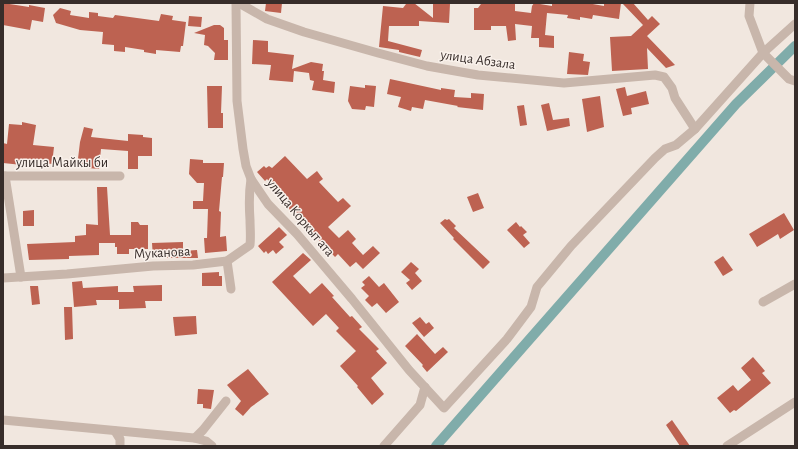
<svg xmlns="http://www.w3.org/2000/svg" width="798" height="449" viewBox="0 0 798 449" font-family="'Alegreya Sans',sans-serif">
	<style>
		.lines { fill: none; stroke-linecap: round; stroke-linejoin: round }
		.canal { stroke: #80acaa; stroke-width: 10 }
		.building { fill: #bd6251 }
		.minor { stroke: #c8b6ab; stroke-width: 9 }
		.labels { text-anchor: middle; stroke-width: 3; stroke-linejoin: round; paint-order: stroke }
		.street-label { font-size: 14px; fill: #372d2a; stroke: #f9f1eb }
	</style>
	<rect width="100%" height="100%" fill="#f1e7df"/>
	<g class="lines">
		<path class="canal" d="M436,446L736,104L795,46"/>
	</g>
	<g class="building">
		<path d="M3,3L29,7V5L45,8L43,22L32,20L30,30L3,25Z"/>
		<path d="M266,3H282L281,13L265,11Z"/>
		<path d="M414,3L433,18V3L450,4L449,23L419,21V26H389L388,41L422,50L420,57L399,52V50L379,47L383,6L403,8L406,4Z"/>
		<path d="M515,3V11L531,13L532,6L534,3L552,6V3H587L604,6V3H621L619,19L593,15L592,19L580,17V20L567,18L568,15L547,13L545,35L554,36V48L539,47V38H531L532,26L515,24L516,40L508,41L506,26H491V30H474V8H478L481,4Z"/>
		<path d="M622,3H633L648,20L652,16L660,24L647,36L675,65L666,68L647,48L648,69L612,71L610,37L631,36L643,25Z"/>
		<path d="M60,8L71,11L70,15L89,18V12L98,13V16L113,18L115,15L159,21L161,14L173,16L172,20L186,22L183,46H181L180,52L156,50V54L144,52V50L125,47V52L114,51V45L102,44L103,32L80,30L56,23L53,15Z"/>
		<path d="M189,16L202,17L201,27L188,26Z"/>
		<path d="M214,25H220L224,28V40H228V60H214L215,53L208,46L204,45L205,35L194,33Z"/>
		<path d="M253,40L268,41V52L294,55L292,69L311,62L323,64L322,71H324L323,80L335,82L334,93L312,90L314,81L310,80L309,73L294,71L293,82L269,80L271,65L252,64Z"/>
		<path d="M569,52L584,54L583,61L590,62L588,75L567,74Z"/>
		<path d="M390,79L441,90V88L455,90L454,97L471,98V93L484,94L483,110L457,107L458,106L425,100L423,109L412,107L411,111L398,107L401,97L387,94Z"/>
		<path d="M365,85L376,86L374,107L366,106L365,110L352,109L348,101L350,86L365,88Z"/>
		<path d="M207,86H222L221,113H223V128H208Z"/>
		<path d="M625,87L627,96L646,91L649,104L631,108L632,114L623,116L616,89Z"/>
		<path d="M600,96L604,127L587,132L582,99Z"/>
		<path d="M549,103L553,120L569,118L570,126L547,131L541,105Z"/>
		<path d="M524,105L527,125L520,126L517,106Z"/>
		<path d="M22,122L36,125L33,145L54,147L52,164L32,161V166L3,163V143L7,144L9,124L22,125Z"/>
		<path d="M84,127L93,129L91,137L128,141V134L143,135V137L152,138V156H138V169H128V151L101,149L99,169L77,167L80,142Z"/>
		<path d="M285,156L307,179L317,171L323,179L319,182L338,202L343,198L351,206L328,227L339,238L348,230L356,239L352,243L363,255L373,246L380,253L363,269L356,262L350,267L338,254L335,257L305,225L306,224L293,208L290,210L282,199L284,197L267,179L265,181L257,172L264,166L266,168L269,166L272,168Z"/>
		<path d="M190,159L203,160V163H224L223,177H222L219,211L221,212L220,237L226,236L227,251L205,253L204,238H207L208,209H193V201H203L204,183H197L189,174Z"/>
		<path d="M97,187H107L110,235H131V222H138L140,225H148V249H129V254H117V247H115V243H99V255L69,256V259L29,260L27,244L75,242V236L86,235V224L98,225Z"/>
		<path d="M478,193L484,208L473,212L467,197Z"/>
		<path d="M34,210V226H23V211Z"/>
		<path d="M784,213L794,230L780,239L778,234L757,247L749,234Z"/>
		<path d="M445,219L447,220L449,219L456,226L454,228L490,262L483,269L453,239L454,238L440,223Z"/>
		<path d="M516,222L520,227L521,226L527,232L523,235L530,243L524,248L507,230Z"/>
		<path d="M279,227L287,235L279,242L284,247L276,254L273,250L268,254L266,251L264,253L258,246Z"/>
		<path d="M183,242V251L197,250L198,258H153L152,243Z"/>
		<path d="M303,253L311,260L293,276L310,294L322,283L334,296L332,297L350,317L352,316L362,327L359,329L379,349L376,351L387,363L371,378L384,394L372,405L357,387L358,386L340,366L356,351L336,331L339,328L326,314L313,326L272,282Z"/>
		<path d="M723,256L733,270L723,276L714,262Z"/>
		<path d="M411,262L419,269L415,273L422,281L412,290L406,283L410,280L401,272Z"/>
		<path d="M219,272V276H222V286H202V273Z"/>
		<path d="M369,276L379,287L384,283L399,302L386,313L377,303L372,307L365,300L369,296L361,288L365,285L362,282Z"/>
		<path d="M82,281L83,288L118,286V292H134L133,286L162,285V301H145L146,308L119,309V300H96L97,305L74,307L72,282Z"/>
		<path d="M30,286H38L40,304L32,305Z"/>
		<path d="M64,307H72L73,339L65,340Z"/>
		<path d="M196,316L197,334L175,336L173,317Z"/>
		<path d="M420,317L426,324L429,322L434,328L424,337L412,323Z"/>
		<path d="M417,334L435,354L443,347L448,352L427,372L422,366L423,365L405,346Z"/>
		<path d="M753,357L765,371L762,373L771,383L736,411L734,410L730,413L717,398L733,385L738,391L751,380L741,368Z"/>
		<path d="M248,369L269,394L251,407L243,416L235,409L241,401L227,385Z"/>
		<path d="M198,389L214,390L211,409L203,408V404H197Z"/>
		<path d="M672,420L690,446H680L666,425Z"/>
	</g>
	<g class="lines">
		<g class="minor">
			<path d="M236,3L237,101L243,149L246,166L251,179L268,204L297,234L352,299L409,370L444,408L507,339L531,307L537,287L571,246L655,158L665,149L676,145L695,129L763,53L795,24"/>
			<path d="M239,3L267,19L304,32L378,53L427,66L478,75L564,83L655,75L664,77L672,88L675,98L695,129"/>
			<path d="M750,3L749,16L763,53L789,79L795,81"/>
			<path d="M3,176H120"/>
			<path d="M5,176L21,277"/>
			<path d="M227,261L231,289"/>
			<path d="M3,278L67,274L153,266L193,265L227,261L250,245C251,236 250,228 250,220C249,206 249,192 251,179"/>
			<path d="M763,302L795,284"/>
			<path d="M3,420L194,438L206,441L212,446"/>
			<path d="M115,431L120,439V446"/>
			<path d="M195,438L203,430L226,401"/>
			<path d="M384,446L420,405L425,387"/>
			<path d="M727,446L795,402"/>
		</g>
	</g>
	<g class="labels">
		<g class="street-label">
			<text transform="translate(478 59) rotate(8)" y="5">улица Абзала</text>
			<text x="62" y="167">улица Майкы би</text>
			<text transform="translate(301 217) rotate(50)" y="5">улица Коркыт ата</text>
			<text transform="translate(162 252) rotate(-3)" y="5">Муканова</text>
		</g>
	</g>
	<rect width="798" height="449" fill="none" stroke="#372d2a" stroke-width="8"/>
</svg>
